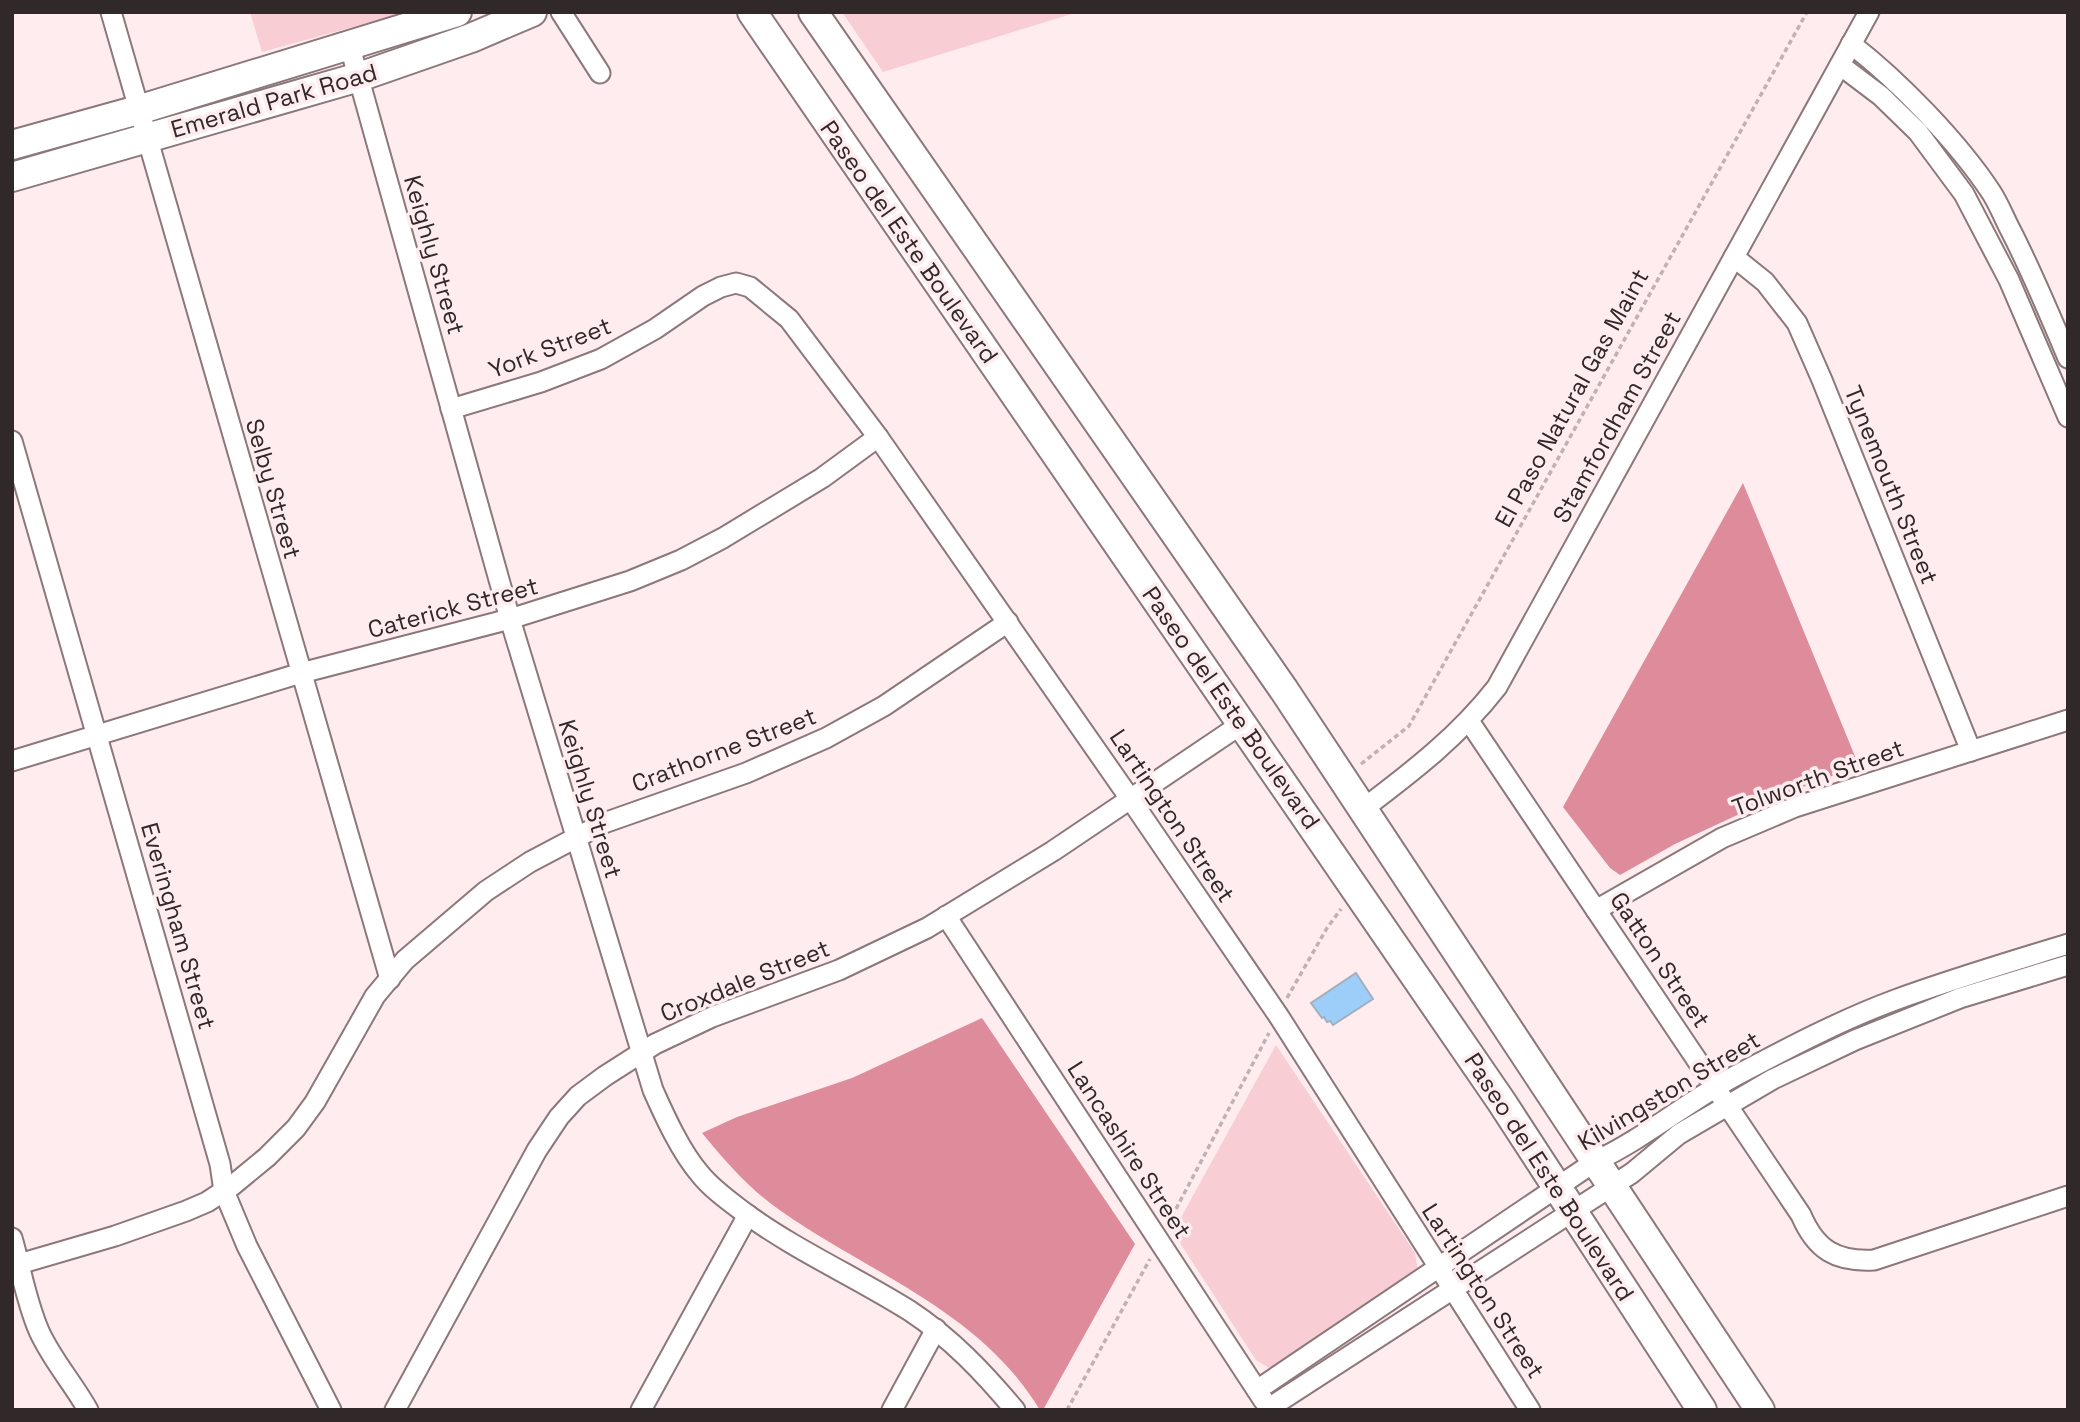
<svg xmlns="http://www.w3.org/2000/svg" width="2080" height="1422" viewBox="0 0 2080 1422" font-family="'Space Grotesk',sans-serif">
	<style>
		.green { fill: #f8cdd3 }
		.water { fill: #de8c9b }
		.building { fill: #9dcefa; stroke: #a2b0be; stroke-width: 2 }
		.lines { fill: none; stroke-linecap: round; stroke-linejoin: round }
		.street-casing { stroke: #8c787b; stroke-width: 23 }
		.secondary-casing { stroke: #8c787b; stroke-width: 32 }
		.path { stroke: #c0b1b3; stroke-width: 3.5; stroke-dasharray: 5 3.5; stroke-linecap: butt }
		.street { stroke: #fff; stroke-width: 19 }
		.secondary { stroke: #fff; stroke-width: 28 }
		.labels { text-anchor: middle; stroke-width: 7; stroke-linejoin: round; paint-order: stroke }
		.street-label { font-size: 24px; fill: #302829; stroke: #feecee }
	</style>
	<rect width="100%" height="100%" fill="#feecee"/>
	<g class="green">
		<path d="M250,12H407L262,52Z"/>
		<path d="M842,12H1078L883,72Z"/>
		<path d="M1276,1045L1415,1253L1418,1271L1271,1369L1256,1360L1173,1232Z"/>
	</g>
	<g class="water">
		<path d="M1743,483L1859,766L1774,798L1675,844L1620,875L1610,868L1563,807Z"/>
		<path d="M982,1018L1135,1244L1043,1410H1040C980,1311 871,1274 781,1211C750,1190 726,1162 702,1133L737,1117L852,1078Z"/>
	</g>
	<path class="building" d="M1356,973L1373,999L1333,1025L1330,1021L1327,1022L1324,1017L1322,1018L1311,1003Z"/>
	<g class="lines">
		<defs>
			<g id="street">
				<path d="M111,12L390,979"/>
				<path d="M561,12L600,73"/>
				<path d="M1851,44C1899,81 1958,142 1991,192C1999,204 2004,218 2011,231C2032,272 2050,315 2068,358"/>
				<path d="M350,47L510,619L653,1090C665,1117 681,1152 700,1174C712,1189 729,1201 745,1213C797,1251 856,1277 910,1311C951,1338 984,1373 1015,1410"/>
				<path d="M1840,65L1881,96L1918,132L1964,194L2009,280L2068,417"/>
				<path d="M1734,257L1765,282L1797,323L1822,380L1971,751"/>
				<path d="M451,409L541,382L601,359L655,329L703,296L721,287L736,283L750,287L789,319L878,437L1131,800L1278,1015L1530,1410"/>
				<path d="M12,441L220,1164L224,1191L247,1246L331,1410"/>
				<path d="M1469,721L1801,1215C1816,1250 1836,1262 1874,1260L2068,1196"/>
				<path d="M12,761L301,673L510,619L630,581L681,560L723,538L822,478L878,437"/>
				<path d="M1363,809C1412,772 1459,736 1497,687L1869,12"/>
				<path d="M1596,910L1722,838L1795,807L2068,720"/>
				<path d="M946,916L1264,1401"/>
				<path d="M12,1238C21,1269 26,1301 39,1331C52,1360 73,1383 88,1410"/>
				<path d="M12,1266L115,1236L186,1211L207,1202L233,1185L267,1157L296,1128L315,1102L375,996L405,960L486,891L530,862L604,823L746,773L826,738L884,706L1008,622"/>
				<path d="M1257,1390L1596,1161C1645,1138 1688,1101 1737,1075C1788,1048 1841,1020 1895,1000C1952,979 2010,962 2068,944"/>
				<path d="M1269,1408L1632,1173L1679,1134L1773,1079L1855,1040L1960,998L2068,965"/>
				<path d="M395,1410L537,1150L559,1117L578,1096L605,1076L655,1044L712,1017L839,970L927,928L1053,851L1243,723"/>
				<path d="M641,1410L748,1215"/>
				<path d="M892,1410L936,1329"/>
			</g>
			<g id="secondary">
				<path d="M752,12L1501,1101L1702,1410"/>
				<path d="M813,12L1284,690L1760,1410"/>
				<path d="M12,145L138,110L457,12"/>
				<path d="M12,177L359,77L471,38L532,12"/>
			</g>
		</defs>
		<use href="#street" class="street-casing"/>
		<use href="#secondary" class="secondary-casing"/>
		<g class="path">
			<path d="M1361,764L1409,726L1807,12"/>
			<path d="M1287,998L1327,928L1341,909"/>
			<path d="M1168,1224L1269,1033"/>
			<path d="M1067,1410L1150,1259"/>
		</g>
		<use href="#street" class="street"/>
		<use href="#secondary" class="secondary"/>
	</g>
	<g class="labels">
		<g class="street-label">
			<text transform="translate(274 101) rotate(-16)" y="8">Emerald Park Road</text>
			<text transform="translate(909 242) rotate(55)" y="8">Paseo del Este Boulevard</text>
			<text transform="translate(434 255) rotate(74)" y="8">Keighly Street</text>
			<text transform="translate(550 348) rotate(-21)" y="8">York Street</text>
			<text transform="translate(1572 398) rotate(-61)" y="8">El Paso Natural Gas Maint</text>
			<text transform="translate(1617 417) rotate(-61)" y="8">Stamfordham Street</text>
			<text transform="translate(1891 485) rotate(68)" y="8">Tynemouth Street</text>
			<text transform="translate(273 489) rotate(74)" y="8">Selby Street</text>
			<text transform="translate(453 608) rotate(-15)" y="8">Caterick Street</text>
			<text transform="translate(1231 708) rotate(55)" y="8">Paseo del Este Boulevard</text>
			<text transform="translate(724 750) rotate(-21)" y="8">Crathorne Street</text>
			<text transform="translate(1818 778) rotate(-20)" y="8">Tolworth Street</text>
			<text transform="translate(590 799) rotate(73)" y="8">Keighly Street</text>
			<text transform="translate(1172 816) rotate(56)" y="8">Lartington Street</text>
			<text transform="translate(178 926) rotate(74)" y="8">Everingham Street</text>
			<text transform="translate(1660 960) rotate(56)" y="8">Gatton Street</text>
			<text transform="translate(745 981) rotate(-22)" y="8">Croxdale Street</text>
			<text transform="translate(1669 1091) rotate(-31)" y="8">Kilvingston Street</text>
			<text transform="translate(1129 1150) rotate(57)" y="8">Lancashire Street</text>
			<text transform="translate(1549 1177) rotate(57)" y="8">Paseo del Este Boulevard</text>
			<text transform="translate(1483 1291) rotate(57)" y="8">Lartington Street</text>
		</g>
	</g>
	<rect width="2080" height="1422" fill="none" stroke="#302829" stroke-width="28"/>
</svg>
